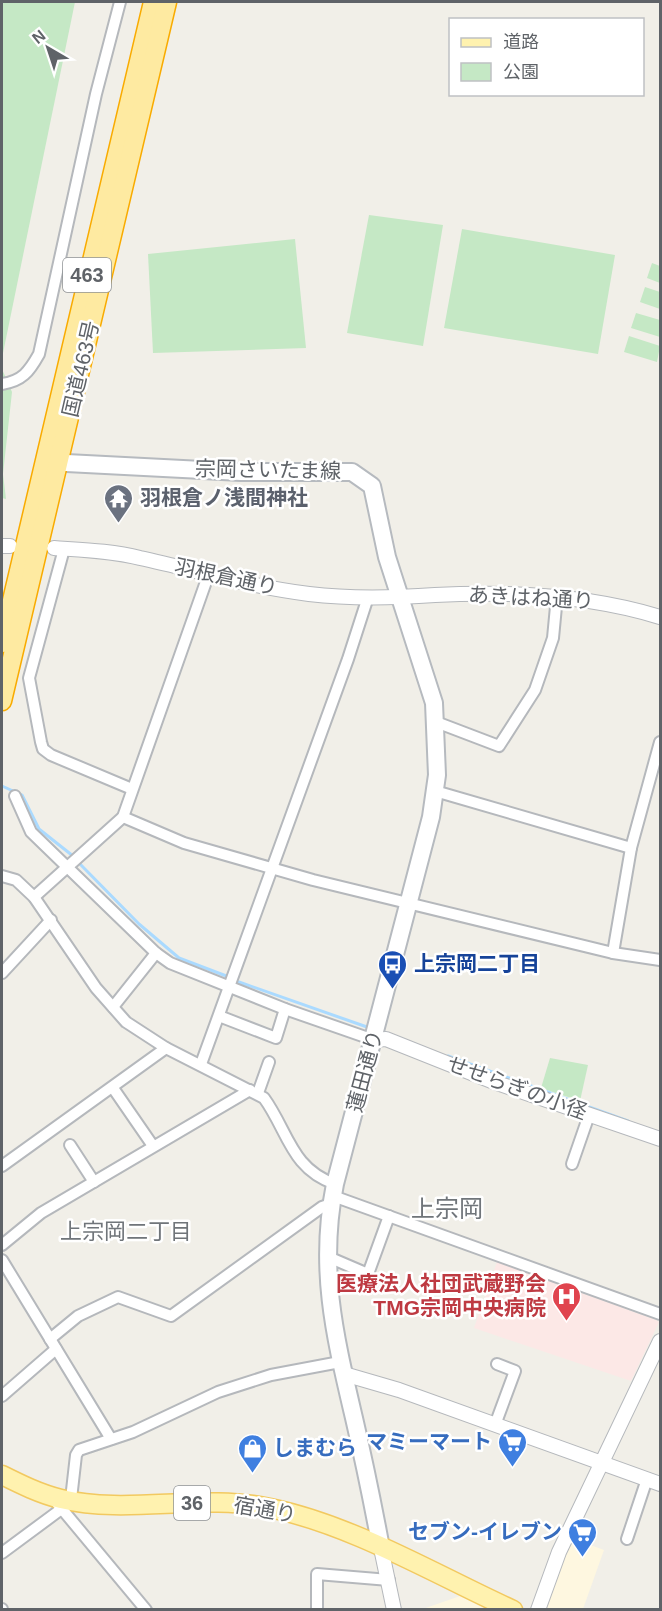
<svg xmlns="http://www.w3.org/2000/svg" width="662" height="1611" viewBox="0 0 662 1611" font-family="Helvetica,'Noto Sans JP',sans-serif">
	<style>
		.commercial { fill: #fef7e0 }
		.medical { fill: #fce8e6 }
		.green { fill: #c5e8c5 }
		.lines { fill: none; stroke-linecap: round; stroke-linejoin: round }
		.stream { stroke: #aadaff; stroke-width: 3 }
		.minor-casing { stroke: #b5b8bc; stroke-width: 14 }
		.tertiary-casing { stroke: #b5b8bc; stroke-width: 16 }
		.secondary-casing { stroke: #b6babf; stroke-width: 20 }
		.primary-casing { stroke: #f2c960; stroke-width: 21 }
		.trunk-casing { stroke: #f9ab00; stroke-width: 21 }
		.minor { stroke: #fff; stroke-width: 10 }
		.tertiary { stroke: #fff; stroke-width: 14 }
		.secondary { stroke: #fff; stroke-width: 16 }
		.primary { stroke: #fff2af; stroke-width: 18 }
		.trunk { stroke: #feeaa1; stroke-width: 18 }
		.labels { text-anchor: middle; stroke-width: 5; stroke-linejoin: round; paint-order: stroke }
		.shield { fill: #fff; stroke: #8f9295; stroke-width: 1.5 }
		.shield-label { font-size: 20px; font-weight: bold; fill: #5f6368 }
		.street-label { font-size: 21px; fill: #5f6368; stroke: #fff }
		.worship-label { font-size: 21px; font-weight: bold; fill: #5b616d; stroke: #fff; text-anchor: start }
		.transit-label { font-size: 21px; font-weight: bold; fill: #164399; stroke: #fff; text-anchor: start }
		.health-label { font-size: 21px; font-weight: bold; fill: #be3a42; stroke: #fff; text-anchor: end }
		.shop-label { font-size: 21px; font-weight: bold; fill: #366cbe; stroke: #fff; text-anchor: end }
		.neighbourhood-label { font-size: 22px; fill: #70757a; stroke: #fff }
		.quarter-label { font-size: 24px; fill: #70757a; stroke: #fff }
	</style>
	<rect width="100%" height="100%" fill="#f1efe8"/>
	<g class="commercial">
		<path d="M574,1539L604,1550L583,1609L546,1610L557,1573Z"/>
		<path d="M463,1595L494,1610H420Z"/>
	</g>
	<path class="medical" d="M497,1262L656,1320L659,1322L631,1381L474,1328Z"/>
	<g class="green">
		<path d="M2,2H75L2,358Z"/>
		<path d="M369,215L443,225L423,346L347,333Z"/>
		<path d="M462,229L615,255L598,354L444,328Z"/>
		<path d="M295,239L306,348L153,353L148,254Z"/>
		<path d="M652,263L660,266V283L647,278Z"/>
		<path d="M645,287L660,292V309L640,302Z"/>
		<path d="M636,313L660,320V337L631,328Z"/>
		<path d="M629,336L660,346L657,362L624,352Z"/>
		<path d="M2,369L12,392L3,474L6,499L2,498Z"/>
		<path d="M550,1058L588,1065L580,1101L541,1088Z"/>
	</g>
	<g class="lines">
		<g class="stream">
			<path d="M2,786L22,795L39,829L73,856"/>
			<path d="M79,863L139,924L179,958L229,977"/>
			<path d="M239,982L367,1027"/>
			<path d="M448,1056L628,1121"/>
		</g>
		<defs>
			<g id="minor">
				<path d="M2,384C22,381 29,372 39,354L96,94L120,2"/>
				<path d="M64,549L29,678L41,742L43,749L51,755L132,789"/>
				<path d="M436,722L499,746L535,690L553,638L557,596"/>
				<path d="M435,791L631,848"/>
				<path d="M15,796L31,832L156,953L170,963L285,1009L374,1040"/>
				<path d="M123,817L184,843L313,880L613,953L660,960"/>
				<path d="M2,876L16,880L34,897L96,988L126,1022L166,1048L264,1098C288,1131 291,1169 335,1184"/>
				<path d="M34,897L123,817L208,576"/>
				<path d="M613,953L631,848L660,742"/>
				<path d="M2,973L51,920"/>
				<path d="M113,1007L156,953"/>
				<path d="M219,1016L276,1038L285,1009"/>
				<path d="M201,1064L348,659L368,597"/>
				<path d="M113,1088L153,1146"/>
				<path d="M258,1093L269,1062"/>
				<path d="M70,1145L94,1182"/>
				<path d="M572,1164L589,1115"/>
				<path d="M2,1166L166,1048"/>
				<path d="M333,1196L660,1314"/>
				<path d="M2,1245L41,1213L250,1090"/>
				<path d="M326,1256L368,1274L389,1216"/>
				<path d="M2,1260L111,1439"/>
				<path d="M50,1339L78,1316L118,1297L171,1316L322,1207L331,1204"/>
				<path d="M2,1396L56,1349"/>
				<path d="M495,1425L515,1371L497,1364"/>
				<path d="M52,1497L146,1610"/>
				<path d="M71,1499L76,1455L79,1450L133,1432L218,1392L271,1375L340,1362"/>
				<path d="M627,1539L647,1479"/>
				<path d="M2,1553L60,1510L62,1503"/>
				<path d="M2,1609V1610"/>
				<path d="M317,1610V1574L389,1580"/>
			</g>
			<g id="tertiary">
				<path d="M2,546H10"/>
				<path d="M54,548C82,550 112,551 140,558C196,570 251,587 309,594C351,599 393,598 435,595C511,591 588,595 660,617"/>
				<path d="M374,1040L386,1039L494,1082L660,1139"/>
				<path d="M344,1374L399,1390L660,1484"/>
				<path d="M381,1548L394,1610"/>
				<path d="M538,1610L559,1552L660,1341"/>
			</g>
			<path id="secondary" d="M47,462L241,472H352L372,486L387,557L434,703L437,775L431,817L335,1184C318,1269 335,1337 354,1418C364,1461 373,1505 381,1548"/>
			<path id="primary" d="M2,1475C20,1484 40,1494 61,1499C129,1515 201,1493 270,1508C353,1525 436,1575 513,1610"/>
			<g id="trunk">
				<path d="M2,643L153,2"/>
				<path d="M2,701L167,2"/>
			</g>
		</defs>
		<use href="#minor" class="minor-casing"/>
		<use href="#tertiary" class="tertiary-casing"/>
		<use href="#secondary" class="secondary-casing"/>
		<use href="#primary" class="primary-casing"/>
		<use href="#trunk" class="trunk-casing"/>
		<use href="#minor" class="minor"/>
		<use href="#tertiary" class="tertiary"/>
		<use href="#secondary" class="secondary"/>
		<use href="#primary" class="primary"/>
		<use href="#trunk" class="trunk"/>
	</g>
	<defs>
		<symbol id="temple-pin" viewBox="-11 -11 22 30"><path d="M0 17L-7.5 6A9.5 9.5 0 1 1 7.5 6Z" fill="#6b7280" stroke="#fff"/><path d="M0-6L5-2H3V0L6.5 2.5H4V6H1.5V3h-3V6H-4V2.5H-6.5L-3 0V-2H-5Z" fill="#fff"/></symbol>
		<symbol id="bus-pin" viewBox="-11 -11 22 30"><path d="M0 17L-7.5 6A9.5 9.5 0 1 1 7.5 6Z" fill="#1a4fb4" stroke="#fff"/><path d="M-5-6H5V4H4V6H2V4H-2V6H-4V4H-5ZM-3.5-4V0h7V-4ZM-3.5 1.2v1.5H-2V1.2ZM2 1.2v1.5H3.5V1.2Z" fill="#fff"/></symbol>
		<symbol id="hospital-pin" viewBox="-11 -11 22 30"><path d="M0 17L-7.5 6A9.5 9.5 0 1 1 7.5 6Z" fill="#e0444e" stroke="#fff"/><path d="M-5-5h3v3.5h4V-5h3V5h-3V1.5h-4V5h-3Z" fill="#fff"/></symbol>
		<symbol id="supermarket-pin" viewBox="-11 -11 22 30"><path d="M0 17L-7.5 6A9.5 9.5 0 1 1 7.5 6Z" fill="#3f7fe0" stroke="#fff"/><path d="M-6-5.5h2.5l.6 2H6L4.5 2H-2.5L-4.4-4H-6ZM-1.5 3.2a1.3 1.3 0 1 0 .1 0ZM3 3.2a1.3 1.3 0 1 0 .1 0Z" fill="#fff"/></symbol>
		<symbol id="shop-pin" viewBox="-11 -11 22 30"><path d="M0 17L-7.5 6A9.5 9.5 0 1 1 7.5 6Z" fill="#3f7fe0" stroke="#fff"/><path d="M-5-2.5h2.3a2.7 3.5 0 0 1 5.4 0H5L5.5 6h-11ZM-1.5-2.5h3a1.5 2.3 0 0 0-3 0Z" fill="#fff"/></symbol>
	</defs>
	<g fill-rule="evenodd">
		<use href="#temple-pin" x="102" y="482" width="33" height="45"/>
		<use href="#bus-pin" x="376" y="948" width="33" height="45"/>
		<use href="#hospital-pin" x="550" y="1280" width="33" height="45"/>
		<use href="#supermarket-pin" x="496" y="1426" width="33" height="45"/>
		<use href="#shop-pin" x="236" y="1432" width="33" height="45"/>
		<use href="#supermarket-pin" x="566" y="1516" width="33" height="45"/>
	</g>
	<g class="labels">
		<g class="shield">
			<rect x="63" y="258" width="48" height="34" rx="4.5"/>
			<rect x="174" y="1486" width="36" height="34" rx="4.5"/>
		</g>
		<g class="shield-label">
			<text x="87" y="282">463</text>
			<text x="192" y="1510">36</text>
		</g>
		<g class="street-label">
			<text transform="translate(81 369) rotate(-77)" y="7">国道463号</text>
			<text transform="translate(268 470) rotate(1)" y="7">宗岡さいたま線</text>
			<text transform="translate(226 577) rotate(12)" y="7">羽根倉通り</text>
			<text transform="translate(531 598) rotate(3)" y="7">あきはね通り</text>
			<text transform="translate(365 1071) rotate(-75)" y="7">蓮田通り</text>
			<text transform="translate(517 1088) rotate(20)" y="7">せせらぎの小径</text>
			<text transform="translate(265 1510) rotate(10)" y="7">宿通り</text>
		</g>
		<g class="worship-label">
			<text x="140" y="505">羽根倉ノ浅間神社</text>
		</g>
		<g class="transit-label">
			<text x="414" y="971">上宗岡二丁目</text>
		</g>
		<g class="health-label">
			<text x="546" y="1291">医療法人社団武蔵野会<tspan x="546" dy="24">TMG宗岡中央病院</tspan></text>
		</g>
		<g class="shop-label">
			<text x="492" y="1449">マミーマート</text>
			<text x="273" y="1455" text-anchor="start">しまむら</text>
			<text x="562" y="1539">セブン-イレブン</text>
		</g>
		<g class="neighbourhood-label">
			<text x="126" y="1239">上宗岡二丁目</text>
		</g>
		<g class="quarter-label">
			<text x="447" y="1217">上宗岡</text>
		</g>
	</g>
	<rect width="662" height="1611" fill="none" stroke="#5f6368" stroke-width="6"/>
	<rect x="449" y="18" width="195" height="78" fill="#ffffff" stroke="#bfc1c3" stroke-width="1.5"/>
	<rect x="461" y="38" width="30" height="9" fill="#fff2af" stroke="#bfc1c3" stroke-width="1.5"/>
	<text x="503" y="48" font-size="18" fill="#5f6368">道路</text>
	<rect x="461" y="63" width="30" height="18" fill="#c5e8c5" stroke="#bfc1c3" stroke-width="1.5"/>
	<text x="503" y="78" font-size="18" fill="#5f6368">公園</text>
	<g transform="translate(48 48) rotate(321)" stroke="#ffffff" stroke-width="4.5" paint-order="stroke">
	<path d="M0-4.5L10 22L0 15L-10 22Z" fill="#5f6368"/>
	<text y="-9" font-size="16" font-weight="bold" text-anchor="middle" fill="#5f6368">N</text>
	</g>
</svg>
